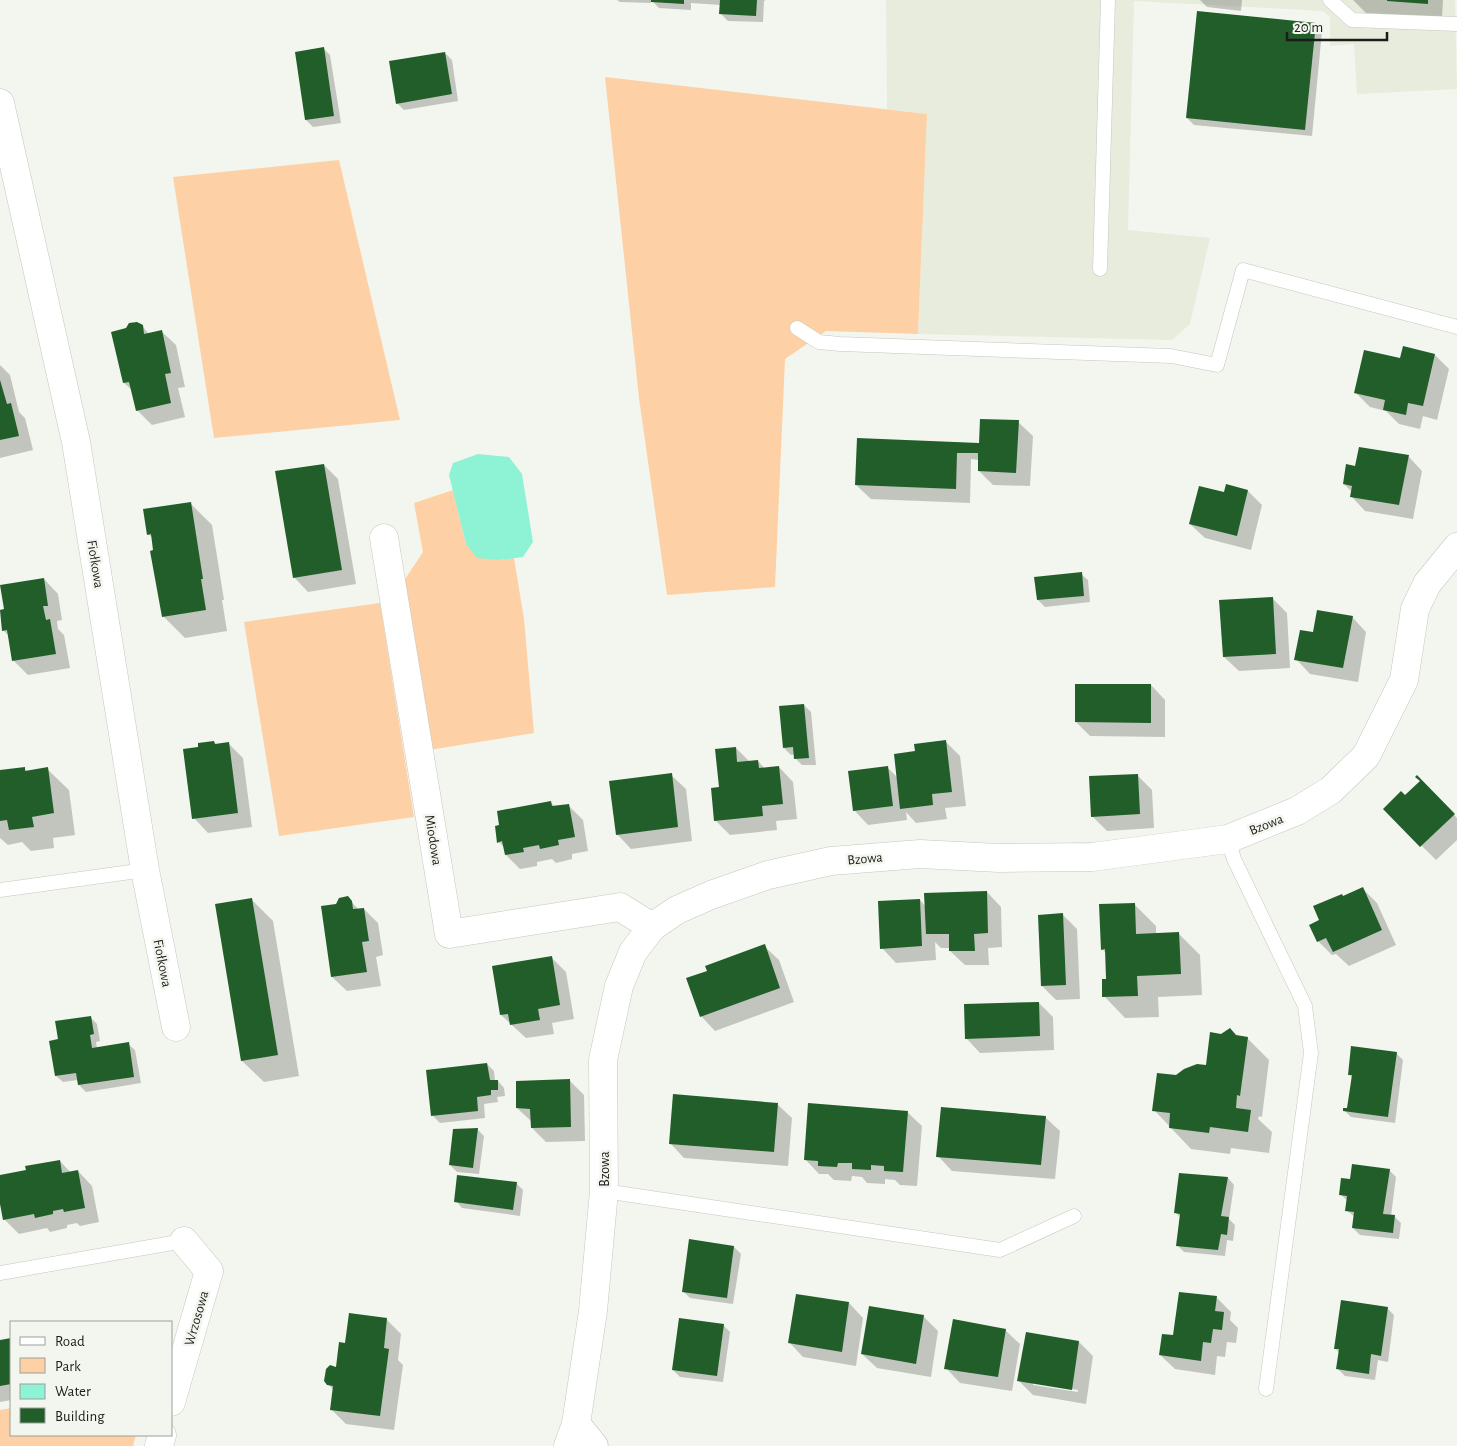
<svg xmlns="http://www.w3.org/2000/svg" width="1457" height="1446" viewBox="0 0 1457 1446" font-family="'Alegreya Sans',sans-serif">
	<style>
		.built { fill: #e8ecdd }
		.green { fill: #fdd1a5 }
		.water { fill: #8ef3d5 }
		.shadow { fill: #0003; fill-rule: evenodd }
		.building { fill: #215e2a }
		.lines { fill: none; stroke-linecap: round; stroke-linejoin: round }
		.service-casing { stroke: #c5c7bf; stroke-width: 15 }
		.minor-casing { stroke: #c5c7bf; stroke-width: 29 }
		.service { stroke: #fff; stroke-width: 14 }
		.minor { stroke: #fff; stroke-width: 28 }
		.labels { text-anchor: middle; stroke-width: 5; stroke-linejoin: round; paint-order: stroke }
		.street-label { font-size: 14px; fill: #1c1d1a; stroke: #f3f6ee }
	</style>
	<rect width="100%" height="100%" fill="#f3f6ee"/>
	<path class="built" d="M886,0H1455L1457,89L1357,94L1354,44L1330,46V17L1323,11L1134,1L1128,230L1210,238L1190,324L1172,340L918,334L927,114L887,109Z"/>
	<g class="green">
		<path d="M605,77L927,114L918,334L826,331L785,359L775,587L667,595L639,398Z"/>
		<path d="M339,160L400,420L214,438L173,177Z"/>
		<path d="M453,490L466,544L499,560L514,558L524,619L534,733L429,750L403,582L423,552L414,503Z"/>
		<path d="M380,603L414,817L279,836L244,622Z"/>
		<path d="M11,1408V1435H136L133,1446H0V1410Z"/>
	</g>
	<path class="water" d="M478,454L509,457L522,474L533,542L523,557L499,560L477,558L466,544L449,475L453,463Z"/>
	<g class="shadow">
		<path d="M617,0H766L764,1L763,22L728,21L721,14V5L691,3V10L659,8L651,0V3L620,2Z"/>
		<path d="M1200,0H1242L1241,11L1207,7Z"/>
		<path d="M1353,0H1443L1442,18L1366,13Z"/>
		<path d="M1315,24L1322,31L1312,136L1194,125L1187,118Z"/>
		<path d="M323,48L330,55L341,123L313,127L306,120Z"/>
		<path d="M445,53L452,60L458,101L404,110L398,104Z"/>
		<path d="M142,326L149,334L161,331L176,345L185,387L178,388L185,417L152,425L137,410L133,391L124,383Z"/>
		<path d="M1435,355L1449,369L1437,420L1423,416L1420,429L1399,424L1386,411L1370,407L1356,393L1401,359Z"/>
		<path d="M0,365L10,375L19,412L25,418L33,450L0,458Z"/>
		<path d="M1018,422L1033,436L1030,486L993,485L979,471V460L971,459L970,503L871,499L856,485L978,444Z"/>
		<path d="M1408,456L1422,471L1413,519L1365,511L1351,496L1352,492L1344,484L1356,468Z"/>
		<path d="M324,465L338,479L356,584L308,592L294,577Z"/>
		<path d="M1227,486L1248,491L1262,505L1251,550L1205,538L1190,524L1225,493Z"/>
		<path d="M190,503L212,525L224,600H222L227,631L185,638L163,616L153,538L148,534Z"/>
		<path d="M1081,574L1088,580L1090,602L1045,607L1038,600Z"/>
		<path d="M44,579L58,594L62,620L57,621L58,629L64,635L70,668L28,675L14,661L9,636L3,630L6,610Z"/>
		<path d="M1272,598L1287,613L1290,668L1239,671L1224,657Z"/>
		<path d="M1352,617L1366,632L1358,682L1310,674L1296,659L1314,634Z"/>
		<path d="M1151,685L1165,700V737L1090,736L1076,722Z"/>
		<path d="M804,705L811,712L816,765H802L795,758V754L791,755L784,748Z"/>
		<path d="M945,741L960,756L966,806L945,808L947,819L916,823L906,812L907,820L868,825L854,810L887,767L898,778L916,753Z"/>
		<path d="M214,742L217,745L228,743L243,758L252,827L208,833L194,818L200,748Z"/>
		<path d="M736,748L750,762L758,761L765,769L779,767L793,782L797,819L776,821L777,830L730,835L715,820L720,788Z"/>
		<path d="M24,768L28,772L47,769L69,790L75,835L53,838L54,848L31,851L22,842L8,845L0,838V776Z"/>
		<path d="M671,775L686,789L692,841L631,849L617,834Z"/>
		<path d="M1138,776L1152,790L1154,828L1107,831L1092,816Z"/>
		<path d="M1432,791L1457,818V840L1436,860L1385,809L1405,797Z"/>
		<path d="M551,803L555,807L568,805L583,820L588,851L572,854V859L556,863L552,859L537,862V866L520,869L506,855L505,848L499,842Z"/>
		<path d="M1363,889L1377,903L1396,945L1349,966L1336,954L1332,955L1318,941L1320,921L1344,897Z"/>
		<path d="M987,892L1001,907L1002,947L988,948L989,965H965L950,951V948H941L935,942L936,960L896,963L882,948L920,900L926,907Z"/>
		<path d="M348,898L359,910L364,909L378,923L383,955L376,957L381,986L347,991L332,977L337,905Z"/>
		<path d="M251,899L273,921L299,1076L264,1082L242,1061Z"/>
		<path d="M1134,904L1156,926V934H1179L1200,955L1202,995L1158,997L1159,1017L1125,1018L1104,996L1107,980L1106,953L1102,949Z"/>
		<path d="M1063,915L1077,929L1080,999L1056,1000L1042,986Z"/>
		<path d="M764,946L779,960L794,1002L715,1031L701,1016L708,972Z"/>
		<path d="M551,957L566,972L574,1019L552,1023L554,1034L526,1038L501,1015Z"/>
		<path d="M1039,1003L1053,1017L1054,1050L980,1053L966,1038Z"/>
		<path d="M90,1017L97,1024L100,1041L96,1042L97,1048L128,1044L135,1050L141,1083L86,1092L79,1085L78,1080L63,1082L56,1076L59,1040Z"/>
		<path d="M1238,1037L1247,1038L1269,1060L1262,1117L1259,1116L1258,1119L1272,1132L1269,1153L1231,1148L1230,1154L1191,1149L1154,1110L1177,1077L1207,1067Z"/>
		<path d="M1396,1053L1403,1060L1395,1123L1351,1117L1344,1110L1348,1109L1352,1078L1349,1074Z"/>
		<path d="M487,1064L494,1071L495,1081H498L504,1088L505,1096L497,1097L498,1102L484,1104L485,1118L440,1123L433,1116Z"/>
		<path d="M569,1080L584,1095L585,1141L546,1142L532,1128V1122L517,1108Z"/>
		<path d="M777,1104L792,1118L788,1166L684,1158L670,1143Z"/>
		<path d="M907,1112L922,1126L917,1186L900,1185L895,1180L885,1179V1184L867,1183L862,1177L852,1176L851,1181L834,1180L828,1174H819L805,1159Z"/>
		<path d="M1045,1117L1060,1131L1055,1179L952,1171L938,1156Z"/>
		<path d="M477,1129L484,1136L479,1174L457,1172L450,1165Z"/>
		<path d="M60,1161L71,1173L78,1171L92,1186L99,1222L80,1226L77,1223L67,1225V1228L50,1232L47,1228L19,1234L4,1219L0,1198V1176L27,1171Z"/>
		<path d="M1389,1170L1396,1177L1391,1216H1394L1401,1223L1399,1239L1360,1235L1353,1228L1355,1217L1346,1210L1348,1201L1340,1194L1351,1181Z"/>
		<path d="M1228,1178L1234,1185L1229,1219L1235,1225L1233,1241L1227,1240L1225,1256L1184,1252L1177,1245L1180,1217L1175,1212Z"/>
		<path d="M516,1183L523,1190L520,1216L462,1208L456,1201Z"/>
		<path d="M734,1247L741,1254L733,1304L690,1298L683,1291Z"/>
		<path d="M1217,1298L1231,1312L1230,1320L1238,1328L1236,1343L1227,1342L1225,1357L1217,1356L1215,1375L1175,1369L1160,1355L1174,1337Z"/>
		<path d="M849,1303L863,1318L856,1366L803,1357L789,1342Z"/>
		<path d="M1387,1308L1394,1315L1388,1362L1378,1360L1375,1380L1345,1376L1338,1369L1339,1353L1336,1349Z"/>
		<path d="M923,1316L938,1331L931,1377L877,1368L862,1354Z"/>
		<path d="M387,1320L401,1334L398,1360L403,1365L394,1430L346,1424L332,1410L334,1390L325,1381L337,1368L346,1344Z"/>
		<path d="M723,1325L730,1332L723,1382L680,1377L673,1370Z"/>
		<path d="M1005,1330L1020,1344L1012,1391L960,1383L946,1368Z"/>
		<path d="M11,1339V1400L0,1402V1341Z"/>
		<path d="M1079,1342L1093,1356L1086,1404L1033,1395L1019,1381ZM1033,1382L1078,1390V1392L1033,1385Z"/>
	</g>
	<g class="building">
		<path d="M651,0H684V4L651,2Z"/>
		<path d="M720,0H757L756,16L719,14Z"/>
		<path d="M1387,0H1428V4L1387,1Z"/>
		<path d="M1197,11L1316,23L1305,130L1186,118Z"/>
		<path d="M324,47L334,116L305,120L295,52Z"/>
		<path d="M445,52L452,94L396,104L389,61Z"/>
		<path d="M137,322L143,325L144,334L162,330L171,373L165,374L171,403L136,411L129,382L123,383L111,332L126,328L129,323Z"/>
		<path d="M1403,346L1435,354L1423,406L1408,403L1406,415L1383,410L1385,400L1354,393L1364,350L1400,358Z"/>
		<path d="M0,380L7,404L11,403L19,436L0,440Z"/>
		<path d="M980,419L1019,420L1016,473L978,471V453H957L956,489L855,485L857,438L979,443Z"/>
		<path d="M1359,447L1409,455L1399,505L1350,497L1352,486L1343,484L1346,464L1355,466Z"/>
		<path d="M324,464L342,570L293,578L275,471Z"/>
		<path d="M1226,484L1248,490L1237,536L1189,524L1199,486L1224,492Z"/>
		<path d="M191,502L203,579H201L206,610L162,617L150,551L153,550L151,534L147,535L143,509Z"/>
		<path d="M1082,572L1084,596L1037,600L1034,577Z"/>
		<path d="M44,578L48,606H43L46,620L50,619L56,654L12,661L7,630L2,631L0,610L4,609L0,585Z"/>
		<path d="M1273,597L1276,654L1223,657L1219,600Z"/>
		<path d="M1317,610L1353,616L1343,668L1294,660L1300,630L1313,632Z"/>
		<path d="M1075,684H1151V723L1075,722Z"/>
		<path d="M804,704L809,758L794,759L793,747L783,748L779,706Z"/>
		<path d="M946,740L952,792L932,794L933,805L900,809L894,754L915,751L914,744Z"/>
		<path d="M214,741L215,744L229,742L238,813L192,819L183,749L198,747V743Z"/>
		<path d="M736,747L737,762L758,760L759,768L779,766L783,804L762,806L763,816L714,821L711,788L719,787L715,749Z"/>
		<path d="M888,766L893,806L853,811L848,771Z"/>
		<path d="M25,767V771L48,767L54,813L32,817L34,827L9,830L7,820L0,821V770Z"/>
		<path d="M672,773L678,827L616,835L609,781Z"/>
		<path d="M1138,774L1140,814L1091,817L1089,776Z"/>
		<path d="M1417,775L1455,814L1420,847L1383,809L1401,791L1405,795L1420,781L1415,777Z"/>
		<path d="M551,801L552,806L569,804L575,837L558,840L559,845L540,849L539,845L523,848L524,852L505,855L502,841L497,843L495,826L499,825L497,811Z"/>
		<path d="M1363,887L1382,930L1333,952L1326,938L1317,942L1309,925L1319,920L1313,906L1342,894L1343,896Z"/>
		<path d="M987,891L988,933L974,934L975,951H949V934H926L924,893Z"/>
		<path d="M348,896L352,901L353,909L364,908L369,941L362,942L367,972L331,977L321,906L336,904L339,898Z"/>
		<path d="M252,898L278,1055L241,1061L215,904Z"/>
		<path d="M920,899L922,946L880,949L878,901Z"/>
		<path d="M1135,903L1136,934L1179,932L1181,974L1137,976L1138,996L1102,997V979H1106L1105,949L1101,950L1099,904Z"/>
		<path d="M1063,913L1066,985L1041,986L1038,915Z"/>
		<path d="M765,944L780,988L700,1017L686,978L707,971L705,966Z"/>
		<path d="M552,956L560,1005L538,1009L540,1020L510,1025L508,1014L500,1015L492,966Z"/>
		<path d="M1039,1002L1040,1036L965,1039L964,1004Z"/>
		<path d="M91,1016L94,1034L90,1035L92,1048L129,1042L134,1077L78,1085L76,1073L55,1076L49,1041L58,1039L55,1021Z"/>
		<path d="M1230,1028L1236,1035L1248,1037L1240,1096L1237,1095L1236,1108L1251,1110L1248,1132L1210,1127L1209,1133L1169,1128L1170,1113L1152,1111L1157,1073L1176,1075L1184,1069L1197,1064L1206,1065L1210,1032L1221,1034Z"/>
		<path d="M1351,1046L1397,1052L1388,1117L1343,1111V1108H1347L1352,1075H1348Z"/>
		<path d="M487,1063L490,1080H498V1090H491V1095L477,1097L478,1111L431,1116L426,1070Z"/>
		<path d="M570,1079L571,1127L531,1128L530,1109L516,1108V1081Z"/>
		<path d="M673,1094L778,1103L774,1152L669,1144Z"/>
		<path d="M808,1103L908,1111L903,1172L884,1171V1166L871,1165V1170L852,1169V1163H838L837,1167L818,1166V1161L804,1160Z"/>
		<path d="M941,1107L1046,1116L1041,1165L936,1157Z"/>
		<path d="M478,1128L473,1168L449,1165L453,1129Z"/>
		<path d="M60,1160L62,1173L78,1170L85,1208L64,1212L63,1209L53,1211V1214L35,1218L34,1214L3,1220L0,1204V1175L26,1170L25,1166Z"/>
		<path d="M1352,1164L1390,1169L1383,1214L1395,1215L1393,1233L1352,1228L1354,1212L1345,1211L1347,1196L1339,1195L1341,1178L1350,1179Z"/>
		<path d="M1179,1173L1228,1177L1221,1216L1229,1217L1227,1235L1221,1234L1218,1250L1176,1246L1180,1214L1174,1213Z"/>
		<path d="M457,1175L517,1182L513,1210L454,1202Z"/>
		<path d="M689,1239L734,1246L727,1298L682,1292Z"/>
		<path d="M1179,1292L1217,1296L1215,1311L1224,1312L1222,1330L1213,1329L1211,1343L1203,1342L1201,1361L1159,1355L1162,1334L1173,1335Z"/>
		<path d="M796,1294L849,1302L842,1352L788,1343Z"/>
		<path d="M1341,1300L1388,1307L1381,1356L1371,1354L1369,1374L1336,1369L1339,1349H1334Z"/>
		<path d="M869,1306L924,1315L916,1364L861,1354Z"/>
		<path d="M349,1313L387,1318L384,1348L389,1349L380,1416L330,1410L333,1386L327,1385L324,1381L326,1369L330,1365L336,1367L339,1342L345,1343Z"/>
		<path d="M679,1318L724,1324L717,1376L672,1370Z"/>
		<path d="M953,1319L1006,1329L998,1377L944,1369Z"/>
		<path d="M1026,1332L1079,1341L1072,1390L1017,1381Z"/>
		<path d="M11,1338V1384L0,1386V1340Z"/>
	</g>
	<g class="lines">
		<defs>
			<g id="service">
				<path d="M1330,0L1352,20L1457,24"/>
				<path d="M1100,269L1108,0"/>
				<path d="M797,328L819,342L840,344L1171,356L1217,365L1243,270L1457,327"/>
				<path d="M1228,839L1234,859L1305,1006L1311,1053L1266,1389"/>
				<path d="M0,890L145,870"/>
				<path d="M604,1191L1000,1250L1074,1216"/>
				<path d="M0,1273L184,1241"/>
			</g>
			<g id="minor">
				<path d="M0,103L76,442L145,870L176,1027"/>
				<path d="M384,538L449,934L620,907L652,927"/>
				<path d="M171,1402L209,1271L184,1241"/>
				<path d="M576,1424L594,1446"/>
				<path d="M159,1446L162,1435"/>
				<path d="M568,1446L576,1424L593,1311L604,1191L603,1060L619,986L633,952L652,927L677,910L711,895L768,875L831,861L920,854L999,858L1092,857L1228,839L1297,811L1331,790L1366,756L1404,680L1415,609L1427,584L1457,547"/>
			</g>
		</defs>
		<use href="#service" class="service-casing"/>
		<use href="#minor" class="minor-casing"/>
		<use href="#service" class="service"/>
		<use href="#minor" class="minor"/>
	</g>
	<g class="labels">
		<g class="street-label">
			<text transform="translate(96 564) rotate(81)" y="5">Fiołkowa</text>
			<text transform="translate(1266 824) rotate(-22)" y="5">Bzowa</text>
			<text transform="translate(434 840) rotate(81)" y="5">Miodowa</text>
			<text transform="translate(865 858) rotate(-5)" y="5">Bzowa</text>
			<text transform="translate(163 963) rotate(79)" y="5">Fiołkowa</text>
			<text transform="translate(604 1169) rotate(-90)" y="5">Bzowa</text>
			<text transform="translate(196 1318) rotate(-74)" y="5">Wrzosowa</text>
		</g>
	</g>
	<rect x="10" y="1321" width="162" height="115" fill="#f3f6ee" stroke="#9d9f99"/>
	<rect x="20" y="1337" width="25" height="8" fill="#ffffff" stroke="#9d9f99"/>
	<text x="55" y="1346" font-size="15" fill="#1c1d1a">Road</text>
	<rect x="20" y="1358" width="25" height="15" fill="#fdd1a5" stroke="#9d9f99"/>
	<text x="55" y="1371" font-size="15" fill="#1c1d1a">Park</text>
	<rect x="20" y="1384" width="25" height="15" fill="#8ef3d5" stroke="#9d9f99"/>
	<text x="55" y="1396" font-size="15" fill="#1c1d1a">Water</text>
	<rect x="20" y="1408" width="25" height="15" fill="#215e2a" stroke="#9d9f99"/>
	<text x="55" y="1421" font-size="15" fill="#1c1d1a">Building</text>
	<path d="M1287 32v8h100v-8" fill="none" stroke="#1c1d1a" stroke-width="2.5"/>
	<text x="1294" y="32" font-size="15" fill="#1c1d1a" stroke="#f3f6ee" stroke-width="4" paint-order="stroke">20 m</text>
</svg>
